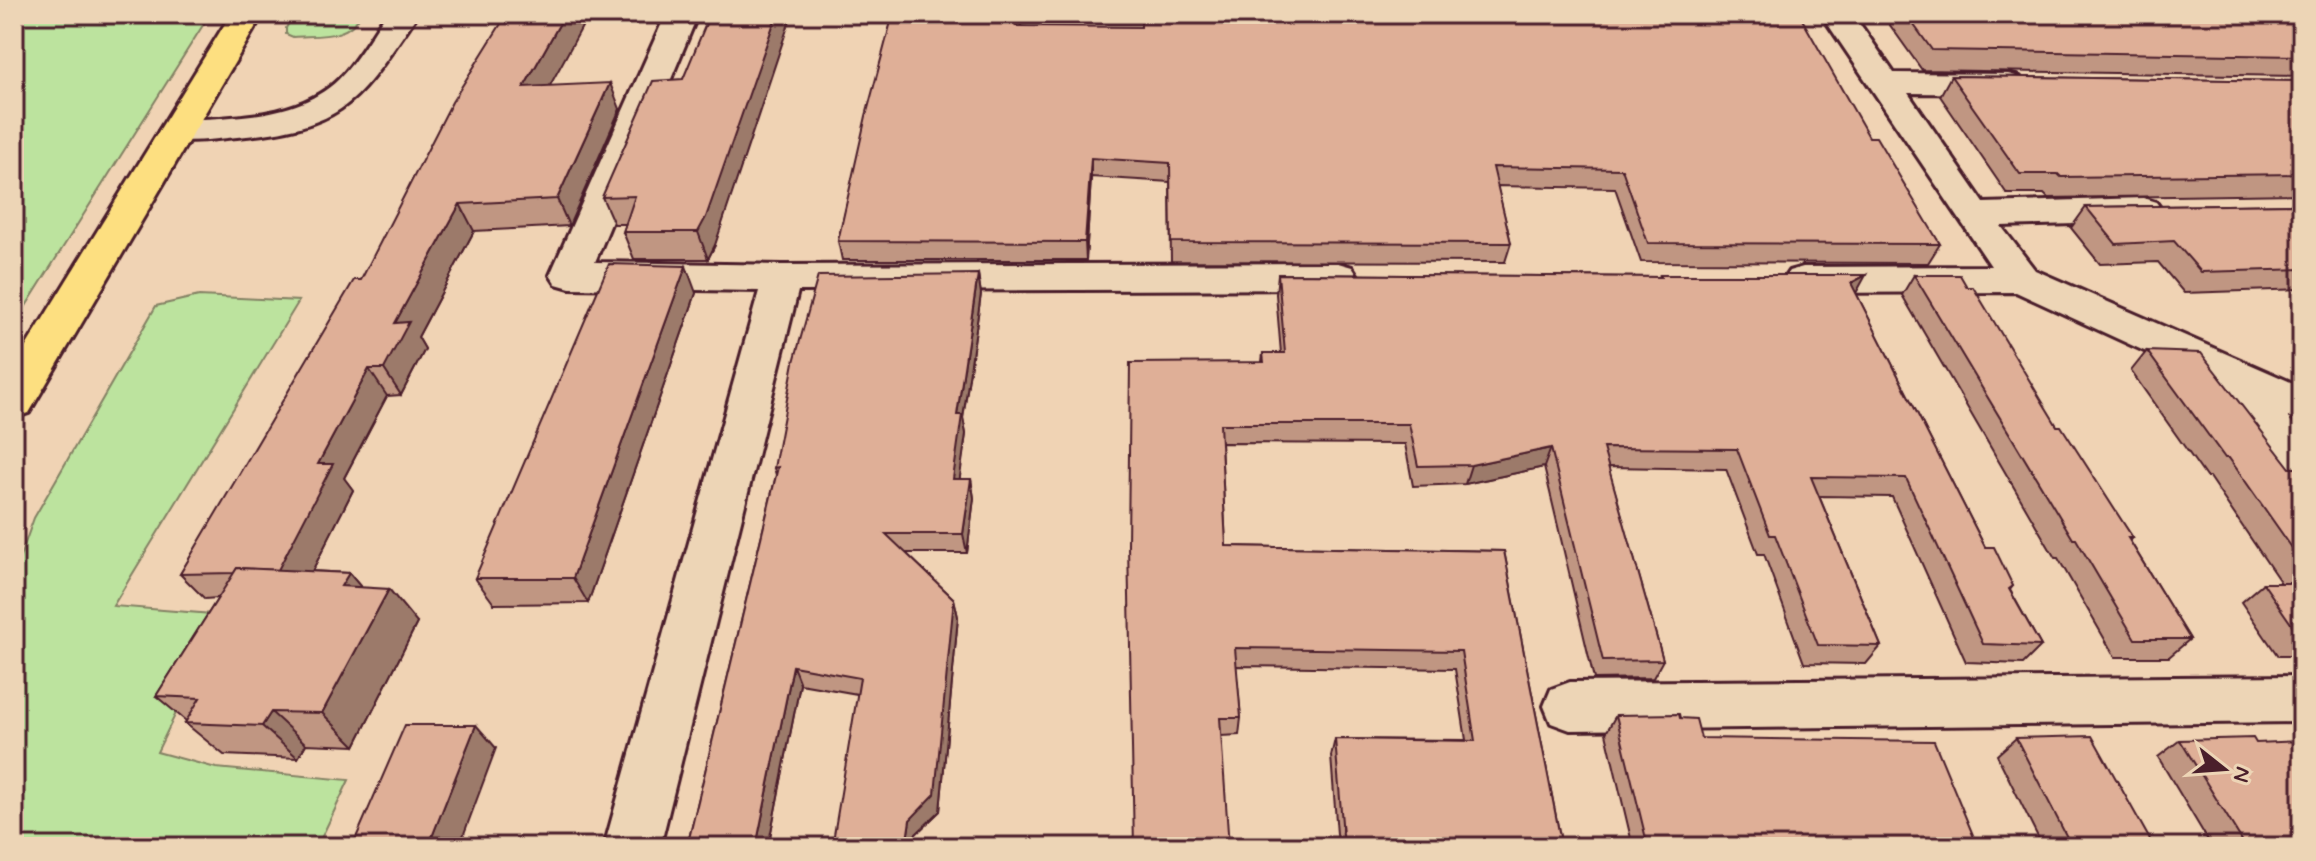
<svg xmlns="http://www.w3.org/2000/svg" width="2316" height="861" viewBox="0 0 2316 861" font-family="Mynerve,sans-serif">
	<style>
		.green { fill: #bce39e; stroke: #838164; stroke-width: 2 }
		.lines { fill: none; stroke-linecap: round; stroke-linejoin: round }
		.minor-casing { stroke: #4a1f2b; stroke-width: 6 }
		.highway-casing { stroke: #4a1f2b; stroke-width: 6 }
		.minor { fill: #edd5b6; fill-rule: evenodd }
		.highway { fill: #fddf80; fill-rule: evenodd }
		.wall { fill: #c09682; stroke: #4a1f2b; stroke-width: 2 }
		.shaded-wall { fill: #9c7a6a; stroke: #4a1f2b; stroke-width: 2 }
		.building { fill: #dfaf97; stroke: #4a1f2b; stroke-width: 2 }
	</style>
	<rect width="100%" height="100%" fill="#f0d3b4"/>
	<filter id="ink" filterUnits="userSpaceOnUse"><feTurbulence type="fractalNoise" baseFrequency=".0125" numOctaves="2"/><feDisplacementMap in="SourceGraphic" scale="16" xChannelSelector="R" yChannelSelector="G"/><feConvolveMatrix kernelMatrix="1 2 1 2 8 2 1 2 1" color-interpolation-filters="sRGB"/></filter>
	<g filter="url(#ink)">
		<g class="green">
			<path d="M14,14H210L14,325Z"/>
			<path d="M294,14H361C348,40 318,35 293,37L286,34V28Z"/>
			<path d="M199,296L299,301L113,606L224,615L157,752L216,768L349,780L317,847H14V574L34,518L156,306Z"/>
		</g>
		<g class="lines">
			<defs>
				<g id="minor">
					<path d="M386,14H418C358,100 350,127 237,137C213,139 187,144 164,138L159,131L164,124L176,121C231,116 297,120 339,79C358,60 371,35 386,14Z"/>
					<path d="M666,14H698L595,262L782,265L1338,263L1352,267L1358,276L1352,285L1338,289L798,291L660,847H604L759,291L570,288L556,284L550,275Z"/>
					<path d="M1821,14H1853L1894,73L2008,74L2020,77L2025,84L2020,91L2008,94L1908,93L1984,203L2143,198L2156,202L2162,210L2156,218L2143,222L2001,226L2035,270L2302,387V421L2287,416L2302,436V486L2286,481L2216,384L2016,292L1803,293L1789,289L1783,280L1789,271L1803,267L1991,266Z"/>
					<path d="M2302,676V722L1570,730L1551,723L1544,706L1551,689L1570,682Z"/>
				</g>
				<path id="highway" d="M231,14H263L29,413L14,418V366Z"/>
			</defs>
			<use href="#minor" class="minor-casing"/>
			<use href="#highway" class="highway-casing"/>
			<use href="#minor" class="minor"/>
			<use href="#highway" class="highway"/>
		</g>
		<g class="wall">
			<path d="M893,14H1022L1021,26L1869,137L1940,244L1928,263L1641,262L1615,188L1497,186L1511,243L1505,262L1171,261L1170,182L1091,177L1086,260H842L838,241Z"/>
			<path d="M1882,14H2302V76L1922,70Z"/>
			<path d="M1951,76L2302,81V194L2048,198L2044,194H2007L1940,96Z"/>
			<path d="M683,79L715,245L708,259H634L623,232L626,224H614L602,197Z"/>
			<path d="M550,86L620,109L569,226L474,231L418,337L425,349L401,395L387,396L344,478L353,490L312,571L349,573L361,588L417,623L355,746L306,744L298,758L224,755L185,723L186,721L156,696L218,598L205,599L180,574L361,280Z"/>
			<path d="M2302,204V289L2184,293L2158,262L2100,264L2071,228L2086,207Z"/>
			<path d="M978,274L981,294L963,418L966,434L959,479H971L974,498L967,553H906L954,599L958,617L940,811L915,835L857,694L800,684L768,847H687L776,475L774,468Z"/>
			<path d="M1278,274L1659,277L1660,275L1856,293L1985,547L2013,586L2010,590L2041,646L2023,664L1966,662L1892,497L1819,496L1881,646L1866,664L1804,663L1764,554H1758L1726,469L1608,467L1663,660L1653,678L1594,679L1544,467L1465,484L1413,486L1405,444L1221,443L1226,546L1504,551L1562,847H1338L1331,756L1335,739L1466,740L1455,669L1236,666L1241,718L1239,735L1221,736L1128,545L1262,362L1263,353H1281L1276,294Z"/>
			<path d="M1914,275L2057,426L2133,538L2130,541L2190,639L2169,657H2115L2058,558H2055L1902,295Z"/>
			<path d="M696,293L588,603L494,604L475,578Z"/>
			<path d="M2147,351L2290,468H2302V656H2278L2241,602L2263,583H2281L2209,477H2206L2131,371Z"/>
			<path d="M1616,715L1680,718L1701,738L1978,847H1633L1606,733Z"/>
			<path d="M2016,738L2154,847H2043L1997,755Z"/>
			<path d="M2180,740L2256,743L2302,847H2212L2158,757Z"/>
		</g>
		<g class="shaded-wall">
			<path d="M565,14H589L535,113L524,87Z"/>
			<path d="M777,14H792L715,245L708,259L698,232Z"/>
			<path d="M1018,14H1022L1018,45L1016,26Z"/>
			<path d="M610,83L620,109L569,226L557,199Z"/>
			<path d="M1091,158V177L1086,260L1085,242Z"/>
			<path d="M460,204L474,231L418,337L425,349L401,395L384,369L395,323Z"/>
			<path d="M686,266L696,293L588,603L573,578Z"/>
			<path d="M978,274L981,294L963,418L966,434L957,498L953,479L957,415Z"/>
			<path d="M1866,275L1855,295L1851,283Z"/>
			<path d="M369,369L387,396L344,478L353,490L299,597L276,572L318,464Z"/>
			<path d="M1551,448L1544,467L1465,484L1471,465Z"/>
			<path d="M971,479L974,498L967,553L963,534Z"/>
			<path d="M349,573L378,607L341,586Z"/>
			<path d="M389,589L417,623L355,746L322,713Z"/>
			<path d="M954,599L958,617L940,811L915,835L914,847H906L910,820Z"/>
			<path d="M793,666L800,684L768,847H756Z"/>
			<path d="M271,712L306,744L298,758L262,726Z"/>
			<path d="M476,725L496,748L459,847H428Z"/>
		</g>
		<g class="building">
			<path d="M507,14H565L524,87L610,83L557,199L460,204L395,323L409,322L384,369H369L318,464H333L278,570L237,568L234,573L180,574L354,280H361L452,102Z"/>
			<path d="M710,14H777L706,217L698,232H623L635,196L602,197L653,81L683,79Z"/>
			<path d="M893,14H1018L1016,26L1141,27V17H1174V14H1799L1869,137H1876L1940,244L1648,243L1622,169L1493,167L1511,243L1171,242L1170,163L1091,158L1085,242L838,241L866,116Z"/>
			<path d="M1906,14H2302V56L1932,50Z"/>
			<path d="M1951,76L2302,81V174L2061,177L2058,174H2020Z"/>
			<path d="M2302,204V269L2201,272L2174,241L2116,244L2086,207Z"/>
			<path d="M609,264L686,266L573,578H475Z"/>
			<path d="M978,274L957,415H962L953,479H971L963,534H886L954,599L935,794L910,820L906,847H832L860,678L793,666L756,847H687L778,467L774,468L794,362L818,276Z"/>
			<path d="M1278,274L1661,277L1660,275H1866L1851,283L1985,547H1994L2013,586L2009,589L2041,646L1983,644L1906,478L1811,477L1881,646L1818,645L1775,535H1770L1737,449L1603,448L1663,660L1603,661L1551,448L1471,465L1418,466L1409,424H1220L1226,546L1504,551L1562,847H1344L1335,739L1475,741L1461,651L1235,648L1241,718H1220L1229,847H1134L1128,545L1130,363L1264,362L1263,353H1285Z"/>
			<path d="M1914,275H1960L1967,287H1973L2057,426H2061L2133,538H2128L2190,639H2135L2076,539H2073Z"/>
			<path d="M2147,351L2201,353L2290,468H2302V562L2229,458H2225Z"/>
			<path d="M237,568L349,573L341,586L389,589L322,713L271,712L262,726L185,723L200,698L156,696Z"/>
			<path d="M2263,583H2302V638H2301Z"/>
			<path d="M1679,714L1680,718L1696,719L1701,738L1934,741L1978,847H1648L1616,715Z"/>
			<path d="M405,725H476L428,847H352Z"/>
			<path d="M2092,736L2154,847H2072L2016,738Z"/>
			<path d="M2253,738L2256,743L2302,741V847H2246L2180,740Z"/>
		</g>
	</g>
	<rect width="2316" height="861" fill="none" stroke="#edd5b6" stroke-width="48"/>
	<rect x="24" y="24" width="2268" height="813" fill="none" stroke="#4a1f2b" stroke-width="3" filter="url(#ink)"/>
	<g transform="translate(2224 769) rotate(107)" stroke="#edd5b6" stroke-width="6" paint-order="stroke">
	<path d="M0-6L14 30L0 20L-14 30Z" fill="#4a1f2b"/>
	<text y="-12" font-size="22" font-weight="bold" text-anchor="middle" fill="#4a1f2b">N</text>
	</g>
</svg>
